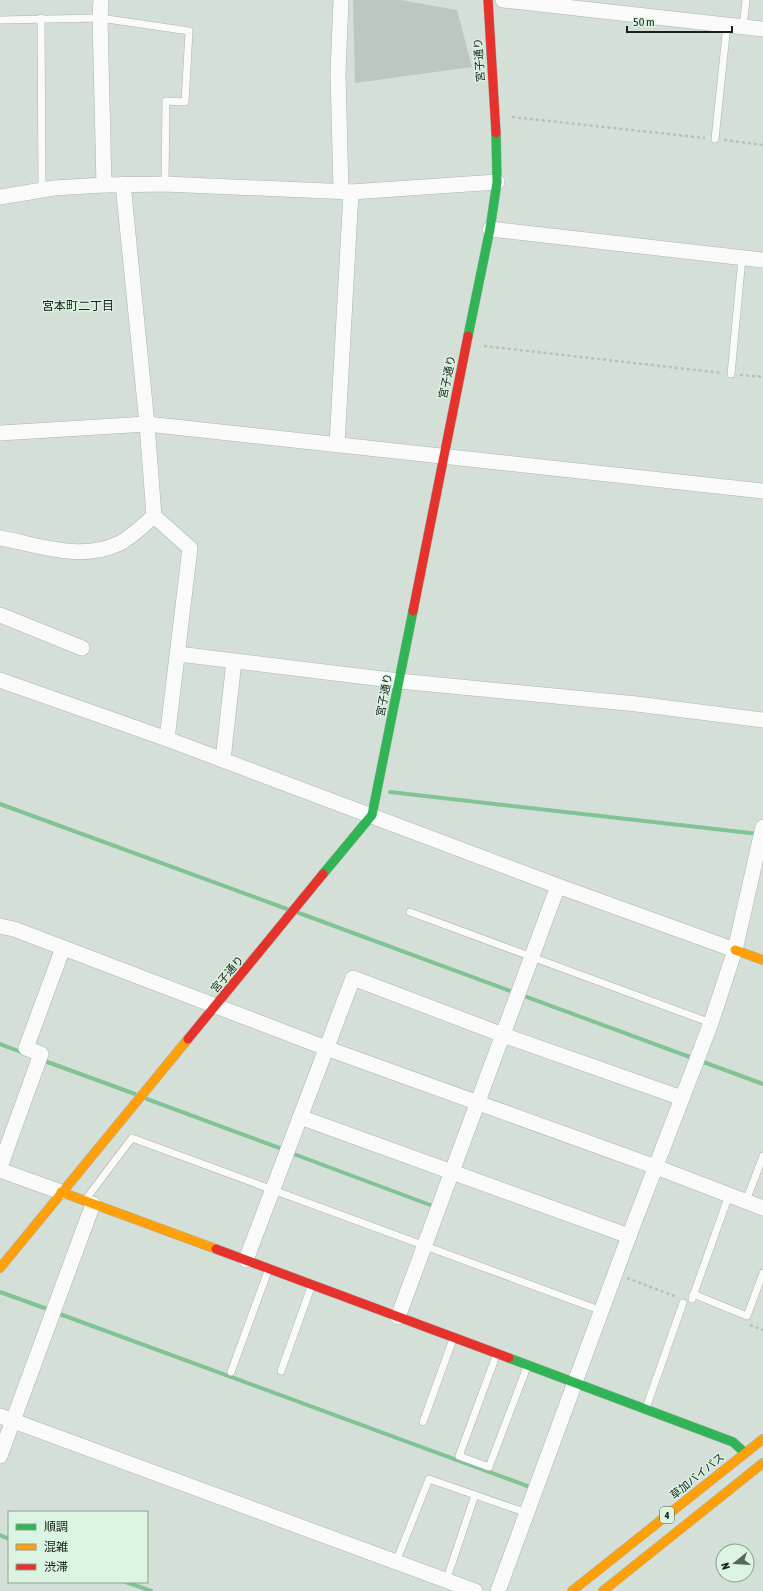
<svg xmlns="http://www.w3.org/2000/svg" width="763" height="1591" viewBox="0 0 763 1591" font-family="'Asap Condensed','Noto Sans JP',sans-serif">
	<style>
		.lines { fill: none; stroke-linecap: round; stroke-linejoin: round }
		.stream { stroke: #80c496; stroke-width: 4 }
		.building { fill: #bcc7bf }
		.lane-casing { stroke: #abb5ae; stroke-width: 8 }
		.street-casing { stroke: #abb5ae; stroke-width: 16 }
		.fast-casing { stroke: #abb5ae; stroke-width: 10 }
		.slow-casing { stroke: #abb5ae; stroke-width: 10 }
		.jam-casing { stroke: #abb5ae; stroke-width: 10 }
		.path { stroke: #babebb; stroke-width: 2.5; stroke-dasharray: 3 3; stroke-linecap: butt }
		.lane { stroke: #f9faf9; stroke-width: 7 }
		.street { stroke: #f9faf9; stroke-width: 15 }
		.fast { stroke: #30b455; stroke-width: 9 }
		.slow { stroke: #ff9f0a; stroke-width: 9 }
		.jam { stroke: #e5322d; stroke-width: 9 }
		.labels { text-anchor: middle; stroke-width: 3; stroke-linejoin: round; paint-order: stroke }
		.shield { fill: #dbf3e1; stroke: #525f56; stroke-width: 1 }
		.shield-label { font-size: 10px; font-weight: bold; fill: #18201a }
		.street-label { font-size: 11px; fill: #18201a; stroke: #dbf3e1 }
		.neighbourhood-label { font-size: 12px; fill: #18201a; stroke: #dbf3e1 }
	</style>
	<rect width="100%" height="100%" fill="#d4e0d7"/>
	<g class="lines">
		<g class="stream">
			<path d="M390,792L759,834"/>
			<path d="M0,804L287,909"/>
			<path d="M299,913L763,1084"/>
			<path d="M0,1044L24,1053"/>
			<path d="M42,1060L135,1094"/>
			<path d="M147,1099L285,1150"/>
			<path d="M291,1153L433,1206"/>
			<path d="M0,1292L50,1310"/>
			<path d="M57,1313L530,1487"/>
			<path d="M0,1535L9,1539"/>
			<path d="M126,1582L151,1591"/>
		</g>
	</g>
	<path class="building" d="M353,0H401L457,10L472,67L355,83Z"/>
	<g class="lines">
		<defs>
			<g id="lane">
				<path d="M41,18L42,190"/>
				<path d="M0,20L100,18L189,31L185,102L166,101L165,184"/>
				<path d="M743,27L746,0"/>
				<path d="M715,139L727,25"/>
				<path d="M731,374L742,258"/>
				<path d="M410,912L711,1023"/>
				<path d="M86,1199L132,1138L602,1311"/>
				<path d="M746,1201L763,1156"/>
				<path d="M693,1294L747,1316L763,1273"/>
				<path d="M692,1299L729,1195"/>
				<path d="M496,1356L459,1456L489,1467L527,1367"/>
				<path d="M281,1371L311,1287"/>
				<path d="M231,1372L268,1271"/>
				<path d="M646,1408L683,1303"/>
				<path d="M423,1422L453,1339"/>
				<path d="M396,1562L429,1479L527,1513"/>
				<path d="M446,1581L475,1495"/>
			</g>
			<g id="street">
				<path d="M101,0L100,18L104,185"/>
				<path d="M503,0L763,29"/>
				<path d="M123,184L147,424L154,516L190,548L167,739"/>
				<path d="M341,192L338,73L341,0"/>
				<path d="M0,197L54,188L104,185L165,184L351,192L497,182"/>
				<path d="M490,229L763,260"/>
				<path d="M0,433L147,424L763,491"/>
				<path d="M337,444L351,192"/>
				<path d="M0,538C39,545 81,562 120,543C132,537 143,525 154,516"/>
				<path d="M0,615L82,648"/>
				<path d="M178,654L399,681L637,704L763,720"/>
				<path d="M0,680L167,739L558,886L735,950"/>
				<path d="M223,760L234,661"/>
				<path d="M0,926L14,929L326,1048L656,1167L763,1208"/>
				<path d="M300,1117L629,1236"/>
				<path d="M0,1167L41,1054L26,1048L63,948"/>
				<path d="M0,1170L61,1192"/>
				<path d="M246,1260L353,978L503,1035L682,1098"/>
				<path d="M398,1317L558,886"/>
				<path d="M0,1416L475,1591"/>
				<path d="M0,1456L93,1204"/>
				<path d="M498,1591L629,1236L711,1023L735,950L763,827"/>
			</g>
			<g id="fast">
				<path d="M468,336L490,229L497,182L496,133"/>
				<path d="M323,874L372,815L413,611"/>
				<path d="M509,1358L733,1442L745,1453"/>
			</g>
			<g id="slow">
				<path d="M735,950L763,960"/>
				<path d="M61,1192L216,1249"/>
				<path d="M0,1268L188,1039"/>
				<path d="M572,1591L763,1439"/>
				<path d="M603,1591L763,1463"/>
			</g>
			<g id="jam">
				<path d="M488,0L496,133"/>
				<path d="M413,611L468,336"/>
				<path d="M188,1039L323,874"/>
				<path d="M216,1249L509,1358"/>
			</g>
		</defs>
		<use href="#lane" class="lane-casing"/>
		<use href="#street" class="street-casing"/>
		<use href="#fast" class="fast-casing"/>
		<use href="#slow" class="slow-casing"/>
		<use href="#jam" class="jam-casing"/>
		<g class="path">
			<path d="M512,117L705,138"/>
			<path d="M724,140L763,145"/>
			<path d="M484,346L722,373"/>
			<path d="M740,375L763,377"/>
			<path d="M627,1278L677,1297"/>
			<path d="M750,1325L763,1330"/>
		</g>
		<use href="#lane" class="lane"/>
		<use href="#street" class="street"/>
		<use href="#fast" class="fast"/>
		<use href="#slow" class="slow"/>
		<use href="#jam" class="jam"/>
	</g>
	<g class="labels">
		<rect class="shield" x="660" y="1507" width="14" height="16" rx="3"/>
		<g class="shield-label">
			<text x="667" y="1519">4</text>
		</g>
		<g class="street-label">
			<text transform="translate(479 60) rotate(-94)" y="4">宮子通り</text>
			<text transform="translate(447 377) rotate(-78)" y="4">宮子通り</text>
			<text transform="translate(384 695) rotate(-79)" y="4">宮子通り</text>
			<text transform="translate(227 974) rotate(-50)" y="4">宮子通り</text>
			<text transform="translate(697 1476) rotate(-39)" y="4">草加バイパス</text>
		</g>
		<g class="neighbourhood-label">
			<text x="78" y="310">宮本町二丁目</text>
		</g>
	</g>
	<rect x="8" y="1511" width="140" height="72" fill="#dbf3e1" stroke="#8d9f91"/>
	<rect x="16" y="1524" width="20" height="6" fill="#30b455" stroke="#8d9f91"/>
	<text x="44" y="1531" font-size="12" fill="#18201a">順調</text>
	<rect x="16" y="1544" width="20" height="6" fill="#ff9f0a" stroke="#8d9f91"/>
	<text x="44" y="1551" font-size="12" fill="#18201a">混雑</text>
	<rect x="16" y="1564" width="20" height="6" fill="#e5322d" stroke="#8d9f91"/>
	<text x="44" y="1571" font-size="12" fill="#18201a">渋滞</text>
	<g transform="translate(735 1563) rotate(252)"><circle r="19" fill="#dbf3e1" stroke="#8d9f91"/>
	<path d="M0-3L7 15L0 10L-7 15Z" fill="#5a635c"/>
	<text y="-6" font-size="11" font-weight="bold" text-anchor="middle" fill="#18201a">N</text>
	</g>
	<path d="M627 26v6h105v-6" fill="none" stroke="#18201a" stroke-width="2"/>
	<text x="633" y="26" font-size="12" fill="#18201a" stroke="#dbf3e1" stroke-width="3" paint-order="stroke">50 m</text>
</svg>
